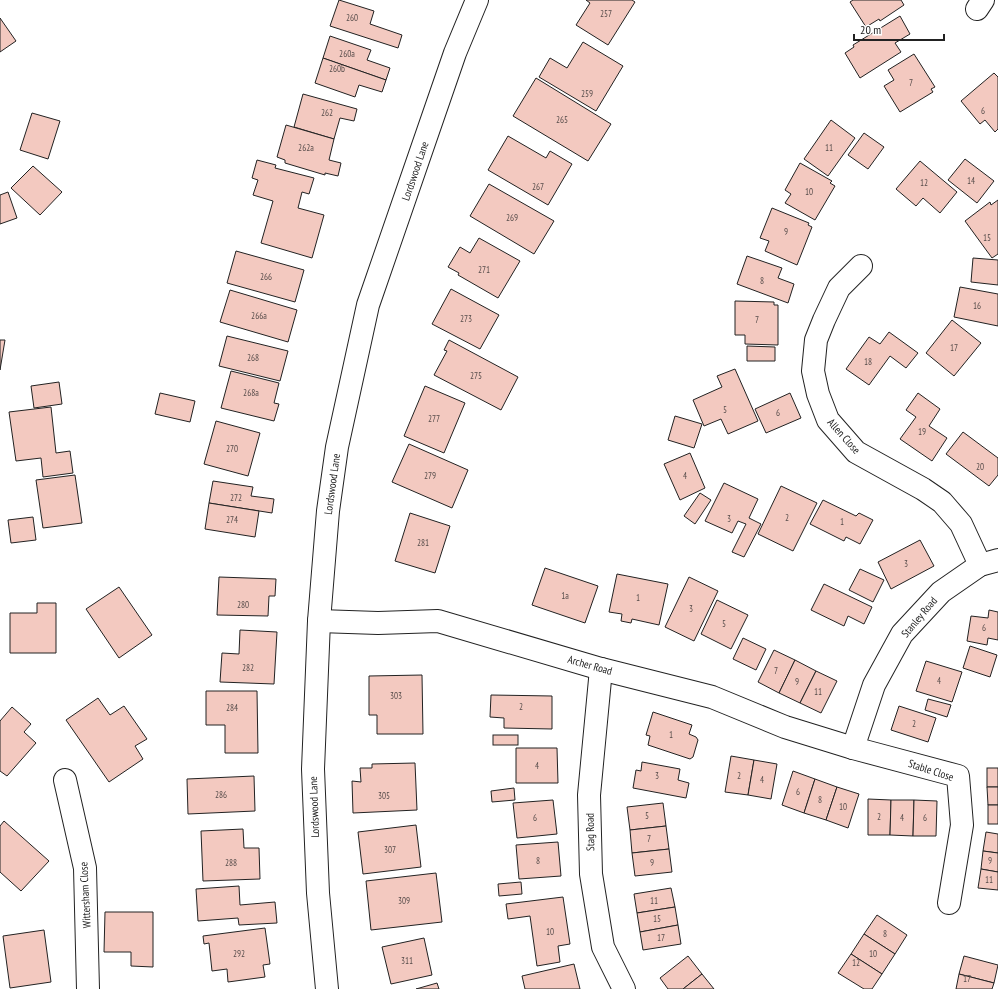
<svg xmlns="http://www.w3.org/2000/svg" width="998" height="989" viewBox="0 0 998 989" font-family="'PT Sans Narrow',sans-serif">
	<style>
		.building { fill: #f3c9c0; stroke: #222 }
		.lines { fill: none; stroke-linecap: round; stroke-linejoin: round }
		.minor-casing { stroke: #222; stroke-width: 24 }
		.tertiary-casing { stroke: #222; stroke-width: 24 }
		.minor { stroke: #fff; stroke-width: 22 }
		.tertiary { stroke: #fff; stroke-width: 22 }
		.labels { text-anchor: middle; stroke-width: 3; stroke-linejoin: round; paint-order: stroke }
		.number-label { font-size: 9px; fill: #564c4a }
		.street-label { font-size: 11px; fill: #222; stroke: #fff }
	</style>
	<rect width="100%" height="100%" fill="#fff"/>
	<g class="building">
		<path d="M339,0L374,11L370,24L402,35L398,48L330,26Z"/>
		<path d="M586,0H632L635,2L608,45L576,25L590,3Z"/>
		<path d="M853,0H901L904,5L880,21L879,19L866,27L850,2Z"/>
		<path d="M900,16L910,34L895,43L901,52L860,78L845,53L854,47L853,45Z"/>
		<path d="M0,18L16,41L0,52Z"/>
		<path d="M330,36L371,50L367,60L390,68L386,80L323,58Z"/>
		<path d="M583,42L623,66L596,111L539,77L550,58L567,68Z"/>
		<path d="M914,54L935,87L931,89L933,92L900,112L884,86L894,80L888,70Z"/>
		<path d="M323,58L386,80L382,92L359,85L355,97L315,83Z"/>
		<path d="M994,73L998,77V129L995,132L985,120L980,124L961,101Z"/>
		<path d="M536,78L611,124L588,161L513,116Z"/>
		<path d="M303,94L357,109L354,121L340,118L334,139L294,127Z"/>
		<path d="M32,113L60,121L48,159L20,150Z"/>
		<path d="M831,120L855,138L828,176L804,159Z"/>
		<path d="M286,125L334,139L329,160L341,163L338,176L325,173V175L285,163V160L277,157Z"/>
		<path d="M864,133L884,147L868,169L848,155Z"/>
		<path d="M508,136L546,158L550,151L572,164L548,205L488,170Z"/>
		<path d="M965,159L994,181L977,203L948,180Z"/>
		<path d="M257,160L276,165L275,168L314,178L309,194L302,192L298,208L324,215L312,258L261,243L273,201L253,195L258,180L252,178Z"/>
		<path d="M920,161L957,192L940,213L923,198L916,206L896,189Z"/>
		<path d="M800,163L832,181L830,183L835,186L815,220L785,203L791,194L785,190Z"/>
		<path d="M33,166L62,192L40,215L11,188Z"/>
		<path d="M489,184L554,221L534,254L470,216Z"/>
		<path d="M8,192L17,218L0,224V195Z"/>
		<path d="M998,200V254L992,258L965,221L990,202L991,205Z"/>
		<path d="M772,208L809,223L808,225L812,227L797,265L765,251L769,241L760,238Z"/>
		<path d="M479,238L520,261L498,298L458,275L459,273L448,267L460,247L470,253Z"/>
		<path d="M236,251L304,270L295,302L227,283Z"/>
		<path d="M747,256L782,268L778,278L794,284L788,303L737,284Z"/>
		<path d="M973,258L998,260V285L971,282Z"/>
		<path d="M960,287L998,294V326L954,317Z"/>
		<path d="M451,289L499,315L480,349L432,324Z"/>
		<path d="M230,290L297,310L288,342L220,322Z"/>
		<path d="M735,301L774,302V305H778V345L745,344V335H735Z"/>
		<path d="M952,320L981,343L954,376L926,353Z"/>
		<path d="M889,332L918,353L906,368L890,356L869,385L846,369L869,337L880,344Z"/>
		<path d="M227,336L288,351L280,381L219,366Z"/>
		<path d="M0,340H5L0,370Z"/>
		<path d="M449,340L518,377L501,410L434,375L447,351L444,350Z"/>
		<path d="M747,346L775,347V361H747Z"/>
		<path d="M735,369L758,421L728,434L721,419L704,426L693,400L722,387L717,376Z"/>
		<path d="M231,371L279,383L274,403L279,404L274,421L221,408Z"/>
		<path d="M59,382L62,404L34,408L31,386Z"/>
		<path d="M425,386L465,403L444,453L404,436Z"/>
		<path d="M160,393L195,401L190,422L155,414Z"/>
		<path d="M790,393L801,418L766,433L755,409Z"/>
		<path d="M918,393L940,409L929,426L947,438L932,461L900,439L916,417L906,410Z"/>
		<path d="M51,407L56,453L70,451L73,473L43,477L41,458L16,461L9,412Z"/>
		<path d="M675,416L702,424L694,448L668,440Z"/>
		<path d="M216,421L260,433L248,476L204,464Z"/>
		<path d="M963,432L998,458V475L989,486L946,454Z"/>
		<path d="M409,444L468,470L452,508L392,482Z"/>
		<path d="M690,453L705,488L680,500L664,464Z"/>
		<path d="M75,475L82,523L43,528L36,480Z"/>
		<path d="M213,481L253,487L251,496L274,499L272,513L209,503Z"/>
		<path d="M724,483L758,499L749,518L761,524L744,557L732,552L746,524L738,521L732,533L705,521Z"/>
		<path d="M781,486L817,503L793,551L758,534Z"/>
		<path d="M700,493L711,500L695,524L684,516Z"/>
		<path d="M823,500L856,516L859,513L873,520L860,544L846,537L844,541L810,524Z"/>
		<path d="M209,503L259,511L255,537L205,529Z"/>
		<path d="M410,513L450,526L435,573L395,561Z"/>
		<path d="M33,517L36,540L11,543L8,520Z"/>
		<path d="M920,540L934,566L891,589L878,562Z"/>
		<path d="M545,568L598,586L585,623L532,605Z"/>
		<path d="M860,569L884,580L873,602L849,590Z"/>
		<path d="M617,574L668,584L659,625L632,619L631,623L621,621L622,614L609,612Z"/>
		<path d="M219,577L276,579L275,596H269L268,616L217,615Z"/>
		<path d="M689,577L718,591L694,641L665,627Z"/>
		<path d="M824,584L872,607L864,624L848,616L844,626L811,610Z"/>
		<path d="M119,587L152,635L119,658L86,609Z"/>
		<path d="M717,600L748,615L731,649L701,634Z"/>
		<path d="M37,603H56V653H10V613H37Z"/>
		<path d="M989,610L998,612V640L988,638L987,645L967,641L971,616L988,618Z"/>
		<path d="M240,630L277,632L274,684L220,682L222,653L239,654Z"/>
		<path d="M743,638L766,649L756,670L733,659Z"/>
		<path d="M970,646L997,655L990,677L963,668Z"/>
		<path d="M774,650L795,660L779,693L758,682Z"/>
		<path d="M795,660L816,671L800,703L779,693Z"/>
		<path d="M926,661L962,672L952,702L916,691Z"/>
		<path d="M816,671L837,681L821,713L800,703Z"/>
		<path d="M422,675L423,734H377V715H369V676Z"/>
		<path d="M206,691H257L258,753H225V725H206Z"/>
		<path d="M491,695L552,696V729L504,728V718L490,717Z"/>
		<path d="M98,698L110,715L124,706L147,739L135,746L143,759L109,782L66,720Z"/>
		<path d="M928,699L951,705L947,717L925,710Z"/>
		<path d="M899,706L936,718L928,742L891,730Z"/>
		<path d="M12,707L31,724L24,732L36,743L7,776L0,771V721Z"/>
		<path d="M653,712L692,725L689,734L696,737L698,740L693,757L690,759L648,745L650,736L646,735Z"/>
		<rect x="493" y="735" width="25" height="10"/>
		<path d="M516,748H557L558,783H516Z"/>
		<path d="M731,756L754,760L748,795L725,792Z"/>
		<path d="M754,760L777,764L771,799L748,795Z"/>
		<path d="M642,762L680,769L678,780L689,783L686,798L633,788L636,770L641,771Z"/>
		<path d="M415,763L417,810L353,813L352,781L361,782L360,768H372V764Z"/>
		<rect x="987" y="768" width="11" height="19"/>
		<path d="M793,771L815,779L804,813L782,805Z"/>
		<path d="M254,776L255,811L188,814L187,779Z"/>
		<path d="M815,779L837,787L826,820L804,813Z"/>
		<path d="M837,787L859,794L848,828L826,820Z"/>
		<path d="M987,787H998V805H988Z"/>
		<path d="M514,788L515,800L492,802L491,791Z"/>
		<path d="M868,799L891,800L890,835H868Z"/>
		<path d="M553,800L557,834L517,838L513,803Z"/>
		<path d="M891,800H914L913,836L890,835Z"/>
		<path d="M914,800L937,801L936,836H913Z"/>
		<path d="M663,803L666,826L630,830L627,807Z"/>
		<rect x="988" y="805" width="10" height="19"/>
		<path d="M4,821L49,861L21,891L0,872V826Z"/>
		<path d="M416,825L421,867L363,874L358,832Z"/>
		<path d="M666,826L669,849L632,853L630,830Z"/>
		<path d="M243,829L244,848H259L260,879L203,881L201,831Z"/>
		<path d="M986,832L998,834V853L983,851Z"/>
		<path d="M558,842L561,876L519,879L516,845Z"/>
		<path d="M669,849L672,872L635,876L632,853Z"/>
		<path d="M983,851L998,853V872L981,869Z"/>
		<path d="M981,869L998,872V890L978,888Z"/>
		<path d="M436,873L442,922L371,930L366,881Z"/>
		<path d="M521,882L522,894L499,896L498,884Z"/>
		<path d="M239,886L240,905L275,902L277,923L239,925L238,918L198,921L196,889Z"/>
		<path d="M671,888L675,907L637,913L634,894Z"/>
		<path d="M563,897L570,944L558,946L560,962L537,966L530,916L508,919L506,904Z"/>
		<path d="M675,907L678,925L640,932L637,913Z"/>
		<path d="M105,912H153V967L131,966V952H104Z"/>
		<path d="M877,915L907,935L895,954L864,934Z"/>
		<path d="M678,925L681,944L643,950L640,932Z"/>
		<path d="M265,928L270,964L263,965L265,977L228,982L227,969L212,971L209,943L204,944L203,936Z"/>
		<path d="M44,930L51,982L10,988L3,936Z"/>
		<path d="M864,934L895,954L882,974L851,954Z"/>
		<path d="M424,938L432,975L391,984L382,947Z"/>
		<path d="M851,954L882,974L872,989H864L838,973Z"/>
		<path d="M688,956L702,974L683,989H668L660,978Z"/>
		<path d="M964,956L998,965L994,983L959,974Z"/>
		<path d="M574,964L580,989H525L522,976Z"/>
		<path d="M702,974L714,989H683Z"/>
		<path d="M959,974L994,983L992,989H956Z"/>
		<path d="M437,983L439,989H416Z"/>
	</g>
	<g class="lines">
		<defs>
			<g id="minor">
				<path d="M977,9L983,0"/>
				<path d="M861,266L839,288L824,320L816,340L813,371L818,394L828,420L856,452L923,489L942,502L961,524L980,565"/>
				<path d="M319,621L378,623L438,621L601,669L712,697L785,727L853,748L958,776L962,825L949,903"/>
				<path d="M601,669L589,795L591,874L603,947L624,989"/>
				<path d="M853,748L874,685L902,634L941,592L980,565L998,560"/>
				<path d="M65,780L85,868L88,989"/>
			</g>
			<path id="tertiary" d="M327,989L318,893L313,769L319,621L328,511L337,447L368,305L455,53L477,0"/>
		</defs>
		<use href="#minor" class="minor-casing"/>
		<use href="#tertiary" class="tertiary-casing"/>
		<use href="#minor" class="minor"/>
		<use href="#tertiary" class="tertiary"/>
	</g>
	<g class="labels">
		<g class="number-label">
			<text x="606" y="17">257</text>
			<text x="352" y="21">260</text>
			<text x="347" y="57">260a</text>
			<text x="337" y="72">260b</text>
			<text x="911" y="86">7</text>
			<text x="587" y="97">259</text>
			<text x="983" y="114">6</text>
			<text x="327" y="116">262</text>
			<text x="562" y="123">265</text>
			<text x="306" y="151">262a</text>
			<text x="829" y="151">11</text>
			<text x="971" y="184">14</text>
			<text x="924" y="186">12</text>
			<text x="538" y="190">267</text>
			<text x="809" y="195">10</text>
			<text x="512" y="221">269</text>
			<text x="786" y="235">9</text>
			<text x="987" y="241">15</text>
			<text x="484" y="273">271</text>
			<text x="266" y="280">266</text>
			<text x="762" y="284">8</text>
			<text x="977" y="309">16</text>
			<text x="259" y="319">266a</text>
			<text x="466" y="322">273</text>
			<text x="757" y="323">7</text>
			<text x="954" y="351">17</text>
			<text x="253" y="361">268</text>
			<text x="868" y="365">18</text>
			<text x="476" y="379">275</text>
			<text x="251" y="396">268a</text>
			<text x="725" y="413">5</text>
			<text x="778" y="416">6</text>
			<text x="434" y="422">277</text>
			<text x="922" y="435">19</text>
			<text x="232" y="452">270</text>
			<text x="980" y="470">20</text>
			<text x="430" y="479">279</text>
			<text x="685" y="479">4</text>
			<text x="236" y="501">272</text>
			<text x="787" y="521">2</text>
			<text x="729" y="522">3</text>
			<text x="232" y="523">274</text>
			<text x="842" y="525">1</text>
			<text x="423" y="546">281</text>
			<text x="906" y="567">3</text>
			<text x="565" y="599">1a</text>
			<text x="638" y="601">1</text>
			<text x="243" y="608">280</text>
			<text x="691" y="612">3</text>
			<text x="724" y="627">5</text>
			<text x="984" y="631">6</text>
			<text x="248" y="671">282</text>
			<text x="776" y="674">7</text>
			<text x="939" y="684">4</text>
			<text x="797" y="685">9</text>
			<text x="818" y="695">11</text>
			<text x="396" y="699">303</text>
			<text x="521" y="710">2</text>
			<text x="232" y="711">284</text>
			<text x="914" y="727">2</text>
			<text x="671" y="738">1</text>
			<text x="537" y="769">4</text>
			<text x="657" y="779">3</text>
			<text x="739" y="779">2</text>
			<text x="762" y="783">4</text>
			<text x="798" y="795">6</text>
			<text x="221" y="798">286</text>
			<text x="384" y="799">305</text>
			<text x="820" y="803">8</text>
			<text x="843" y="810">10</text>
			<text x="647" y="819">5</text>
			<text x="879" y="820">2</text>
			<text x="535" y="821">6</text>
			<text x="902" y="821">4</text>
			<text x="925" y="821">6</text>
			<text x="649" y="842">7</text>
			<text x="390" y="853">307</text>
			<text x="538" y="864">8</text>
			<text x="990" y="864">9</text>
			<text x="231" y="866">288</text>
			<text x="652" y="866">9</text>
			<text x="989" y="883">11</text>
			<text x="404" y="904">309</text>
			<text x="654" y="904">11</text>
			<text x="657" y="922">15</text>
			<text x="550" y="935">10</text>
			<text x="885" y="937">8</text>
			<text x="661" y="941">17</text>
			<text x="239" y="957">292</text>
			<text x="873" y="957">10</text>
			<text x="407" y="964">311</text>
			<text x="856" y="966">12</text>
			<text x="967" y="982">17</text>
		</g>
		<g class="street-label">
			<text transform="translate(415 171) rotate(-71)" y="4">Lordswood Lane</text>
			<text transform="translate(844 436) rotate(48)" y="4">Allen Close</text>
			<text transform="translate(332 484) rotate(-82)" y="4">Lordswood Lane</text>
			<text transform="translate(919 617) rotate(-50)" y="4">Stanley Road</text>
			<text transform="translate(590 665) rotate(16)" y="4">Archer Road</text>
			<text transform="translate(931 770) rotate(18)" y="4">Stable Close</text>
			<text transform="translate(314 807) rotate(-92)" y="4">Lordswood Lane</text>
			<text transform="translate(590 832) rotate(-91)" y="4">Stag Road</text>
			<text transform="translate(85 895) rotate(-93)" y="4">Wittersham Close</text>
		</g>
	</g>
	<path d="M854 34v6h90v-6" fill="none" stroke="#222222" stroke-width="2"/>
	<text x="860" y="34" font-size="12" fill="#222222" stroke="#ffffff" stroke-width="3" paint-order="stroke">20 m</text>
</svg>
